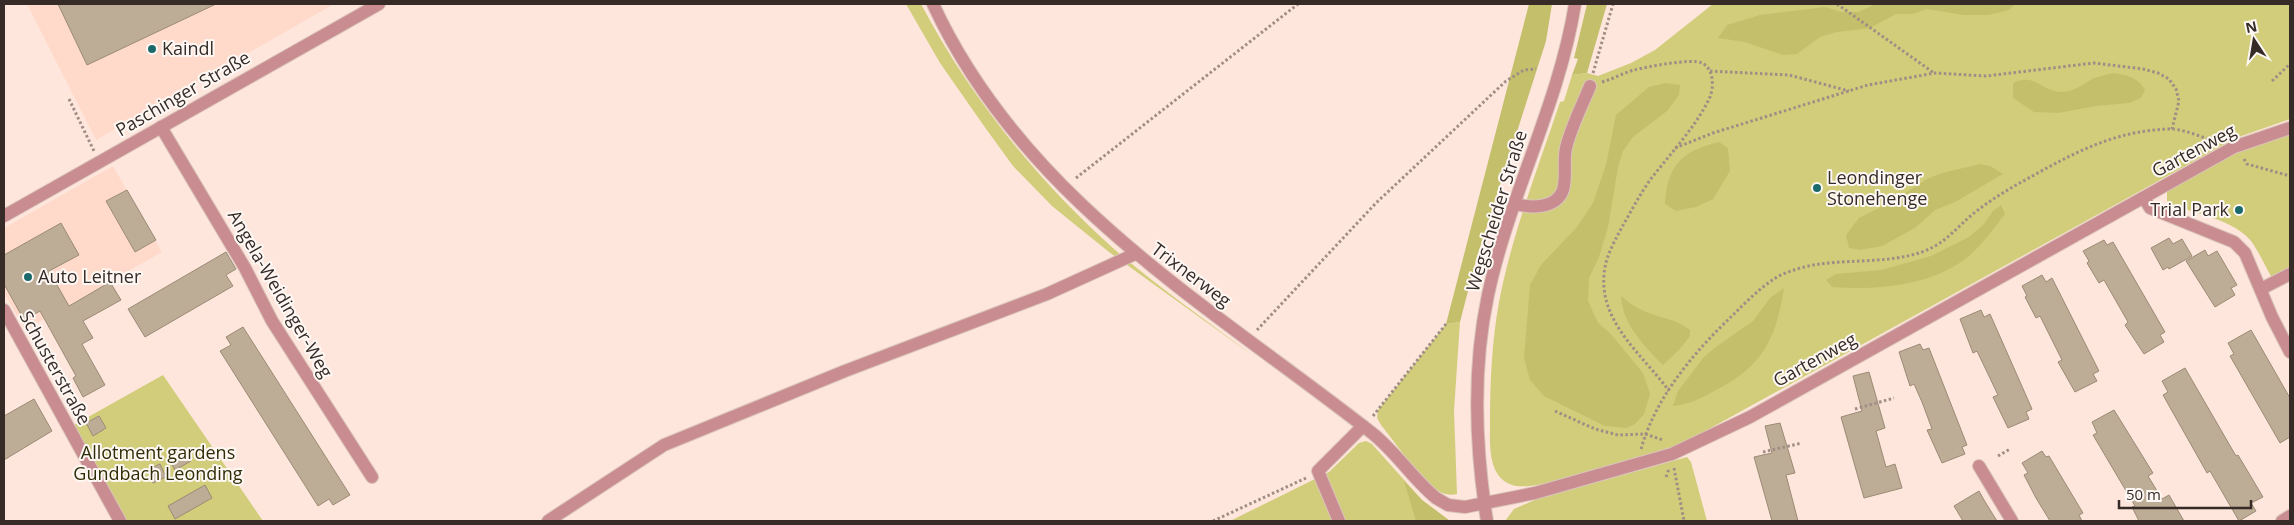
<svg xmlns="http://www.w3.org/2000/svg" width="2294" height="525" viewBox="0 0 2294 525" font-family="'Open Sans',sans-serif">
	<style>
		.built { fill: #ffdaca }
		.green { fill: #d1cd7a }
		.forest { fill: #c3bf6b }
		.building { fill: #bdad96; stroke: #9b8b75 }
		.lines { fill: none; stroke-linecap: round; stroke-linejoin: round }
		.minor-casing { stroke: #dac4bb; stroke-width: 14 }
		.path { stroke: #a08e86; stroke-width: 3; stroke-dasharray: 2.5 2.5; stroke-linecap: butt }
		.minor { stroke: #c98c91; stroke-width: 12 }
		.poi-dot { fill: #1c696c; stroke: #fef8f5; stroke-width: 2 }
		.labels { text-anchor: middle; stroke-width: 4; stroke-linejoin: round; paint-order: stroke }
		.poi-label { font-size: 18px; fill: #362b26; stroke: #fef8f5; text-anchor: start }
		.street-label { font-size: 18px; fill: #362b26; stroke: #fef8f5 }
		.park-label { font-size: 18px; fill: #2f2d07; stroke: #fef8f5 }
	</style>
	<rect width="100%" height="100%" fill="#fee6dc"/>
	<g class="built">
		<path d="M27,4H334L96,140Z"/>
		<path d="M113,166L162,252L25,330L4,293V228Z"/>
	</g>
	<g class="green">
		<path d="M906,4H921C970,97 1036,179 1114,249C1158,287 1206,320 1252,355L1109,252L1052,206L1013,166L984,126L940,63Z"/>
		<path d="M1713,4H2290V119L2236,138L1680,445C1650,455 1537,494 1512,485C1487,477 1490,443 1490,422C1490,382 1492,341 1499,302C1512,234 1538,168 1560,102L1564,101L1572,75L1587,73L1598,76L1631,63L1655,50Z"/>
		<path d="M2286,135H2290V269L2272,278C2265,266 2259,252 2251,241C2234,220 2197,214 2173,205L2167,201V190L2252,144Z"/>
		<path d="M1460,322L1454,411L1457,494C1452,495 1447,495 1442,493C1423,484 1395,442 1381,425L1377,418L1378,410L1446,324Z"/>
		<path d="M163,375L263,521H127L72,426Z"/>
		<path d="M1366,441L1372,444L1422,500L1450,521H1230L1329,472L1359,443Z"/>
		<path d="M1687,457L1691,462L1707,521H1505L1514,509L1537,499Z"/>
	</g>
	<g class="forest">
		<path d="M1529,4H1552L1546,41L1476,260L1460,322L1446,324Z"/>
		<path d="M1587,4H1607L1587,73L1572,75L1578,59L1574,58Z"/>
		<path d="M1876,4H2015L2009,10L1988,15H1964L1927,9L1913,14H1896L1870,28L1837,32L1820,37L1797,54L1783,55L1745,42L1718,38L1727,25L1760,15L1825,7L1841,12H1858Z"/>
		<path d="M2113,73C2127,75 2138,77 2145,90L2141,98L2129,103L2096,106L2058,113L2034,112L2013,98V83C2036,72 2040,92 2063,92C2073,92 2085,83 2094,78C2100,76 2107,75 2113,73Z"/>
		<path d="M1666,83L1680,85L1679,95L1667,111L1633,137L1623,151L1618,167L1608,227L1599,257L1589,278L1588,301L1598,323L1610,333L1643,373L1650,394L1644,414L1635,424L1626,428L1605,426L1544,396L1530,380L1524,358L1530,285L1541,265L1577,227L1593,203L1606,165L1616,115L1649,87Z"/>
		<path d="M1719,142L1728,148L1730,171L1713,199L1696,207L1676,211L1665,204C1667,165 1682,151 1719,142Z"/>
		<path d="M1980,164L1990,166L2003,174L1955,202L1935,210L1915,228L1882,246L1860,250L1849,248L1846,235L1859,218L1893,201L1927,179L1942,173Z"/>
		<path d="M2001,205L2005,214C1991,232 1977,252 1958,264C1921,287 1873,290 1832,287L1826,280L1836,274L1881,270L1931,256L1969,237L1984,224L1993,211Z"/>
		<path d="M1784,288C1776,339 1763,366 1716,390C1702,398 1688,405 1673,406L1678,391L1704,357L1716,347L1753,321L1771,297Z"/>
		<path d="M1621,296C1629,303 1638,309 1649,313C1664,319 1676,319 1690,330V336L1679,350L1663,365C1644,346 1622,323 1621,296Z"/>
		<path d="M1404,481L1422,500L1450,521H1416Z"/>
	</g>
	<g class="building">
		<path d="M58,4H216L87,65Z"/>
		<path d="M127,190L156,240L135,252L106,201Z"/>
		<path d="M61,223L79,255L49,271L69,306L110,282L121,300L83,321L93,338L82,344L105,385L83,397L73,378L76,376L40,311L24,320L4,284V255Z"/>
		<path d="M2169,238L2173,244L2182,239L2192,256L2169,269L2168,267L2163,270L2151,248Z"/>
		<path d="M2104,240L2107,245L2113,242L2165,332L2160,335L2164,342L2144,354L2125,325L2128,322L2104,280L2099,283L2087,263L2089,261L2083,251Z"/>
		<path d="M2205,250L2208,256L2217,251L2237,285L2231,288L2235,295L2215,307L2186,261Z"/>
		<path d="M226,252L236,269L226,275L233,286L145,337L128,309Z"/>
		<path d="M2042,275L2046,282L2052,278L2099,371L2093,374L2097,381L2075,392L2058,362L2062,360L2040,316L2036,318L2025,297L2027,296L2022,286Z"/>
		<path d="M1981,310L1984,317L1990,314L2032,409L2026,412L2029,419L2008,428L1993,397L1998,395L1977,351L1973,353L1960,319Z"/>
		<path d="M243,327L350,495L333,505L329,499L318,506L220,351L231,345L226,337Z"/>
		<path d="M2251,330L2290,398V437L2280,443L2230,356L2234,354L2228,343Z"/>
		<path d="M1920,344L1923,350L1929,348L1967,445L1962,447L1965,454L1942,463L1927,430L1932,429L1922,402L1914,384L1910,386L1899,352Z"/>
		<path d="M2185,368L2236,456L2238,455L2263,497L2251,503L2256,511L2239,521L2210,471L2207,473L2163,395L2168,392L2162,381Z"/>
		<path d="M1869,372L1885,428L1876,431L1886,467L1895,464L1902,488L1864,498L1841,417L1862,411L1853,376Z"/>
		<path d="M34,399L52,431L4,460V416Z"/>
		<path d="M2114,410L2153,473L2148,476L2162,499L2169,495L2184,521H2139L2132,507L2135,506L2093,435L2097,433L2092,422Z"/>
		<path d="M99,416L106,428L93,436L86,423Z"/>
		<path d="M1780,423L1795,473L1786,475L1798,521H1772L1754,457L1772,453L1765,426Z"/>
		<path d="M184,448L191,461L175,470L168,457Z"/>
		<path d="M2042,451L2046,457L2049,456L2083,513L2079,515L2082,521H2050L2036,498L2024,475L2028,473L2022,463Z"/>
		<path d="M160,464L166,477L153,483L147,470Z"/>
		<path d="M205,485L212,498L175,519L168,506Z"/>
		<path d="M1979,491L1984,500L1997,521H1963L1954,506Z"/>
	</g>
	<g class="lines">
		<defs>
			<g id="minor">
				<path d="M933,4C1023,199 1210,306 1372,433C1396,452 1412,478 1436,498L1448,505L1465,507L1535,493L1672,454L1750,417L2234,147L2290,128"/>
				<path d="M161,127L245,268L272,321L372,477"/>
				<path d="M2144,198L2150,208L2234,242L2245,253L2272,317L2290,352"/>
				<path d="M1515,204C1531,208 1556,209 1563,190C1567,177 1563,161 1566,148C1571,127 1582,106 1590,86"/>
				<path d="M4,216L379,4"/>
				<path d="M2261,289L2290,274"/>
				<path d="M4,310L120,521"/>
				<path d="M1979,466L2012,521"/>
				<path d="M548,521L664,445L845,371L1047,294L1135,254"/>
				<path d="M1339,521L1318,471L1363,426"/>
				<path d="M1487,521C1475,445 1472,370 1488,295C1509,196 1559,104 1575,4"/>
				<path d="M2282,521L2290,516"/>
			</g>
		</defs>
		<use href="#minor" class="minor-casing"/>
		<g class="path">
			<path d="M1837,4L1934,73"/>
			<path d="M1710,71L1789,75L1849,91"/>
			<path d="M1593,73L1613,4"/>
			<path d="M2272,81L2290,64"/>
			<path d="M1602,82C1613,79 1623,73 1634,70C1647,67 1690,58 1702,63C1714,69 1714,86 1710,97C1696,127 1670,154 1650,180C1639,196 1630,213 1621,229C1613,244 1605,258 1604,275C1600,324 1644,356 1669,391"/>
			<path d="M69,99L94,151"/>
			<path d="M1675,148L1713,133L1868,85L1935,73L1986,76L2094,63L2143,69L2158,73L2169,79L2176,89L2179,101L2172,129"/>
			<path d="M2244,159L2247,164L2290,176"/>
			<path d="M1076,178L1298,4"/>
			<path d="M1257,330L1376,203L1506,81L1524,70L1536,69"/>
			<path d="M1855,409L1894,398"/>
			<path d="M1555,411L1595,429L1618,435L1645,434L1663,440"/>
			<path d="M1373,416L1446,324"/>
			<path d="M1641,449C1656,396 1695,351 1734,314C1747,301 1761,287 1777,277C1790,270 1806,266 1820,264C1855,259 1904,264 1935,246C1952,236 1963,221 1978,210C1996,196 2016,185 2036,174C2079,150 2120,130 2170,129C2184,129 2201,137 2214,141"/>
			<path d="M1763,452L1802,443"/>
			<path d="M1998,456L2010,449"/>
			<path d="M1674,468L1684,521"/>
			<path d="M1666,477L1669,469"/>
			<path d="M1213,521L1306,478"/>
		</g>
		<use href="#minor" class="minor"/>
	</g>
	<g class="poi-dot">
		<circle cx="152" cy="49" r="5"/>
		<circle cx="1817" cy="188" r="5"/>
		<circle cx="2239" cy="210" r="5"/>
		<circle cx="28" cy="277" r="5"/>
	</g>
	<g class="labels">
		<g class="poi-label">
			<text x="162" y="55">Kaindl</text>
			<text x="1827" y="184">Leondinger<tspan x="1827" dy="21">Stonehenge</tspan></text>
			<text x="2229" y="216" text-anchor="end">Trial Park</text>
			<text x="38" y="283">Auto Leitner</text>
		</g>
		<g class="street-label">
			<text transform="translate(183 94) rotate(-30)" y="6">Paschinger Straße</text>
			<text transform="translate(2194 151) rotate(-28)" y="6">Gartenweg</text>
			<text transform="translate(1497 211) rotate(-73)" y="6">Wegscheider Straße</text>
			<text transform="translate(1191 275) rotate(37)" y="6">Trixnerweg</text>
			<text transform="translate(280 294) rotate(60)" y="6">Angela-Weidinger-Weg</text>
			<text transform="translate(1815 360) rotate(-29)" y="6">Gartenweg</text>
			<text transform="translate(55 368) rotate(61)" y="6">Schusterstraße</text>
		</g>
		<g class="park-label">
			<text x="158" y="459">Allotment gardens<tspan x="158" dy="21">Gundbach Leonding</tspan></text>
		</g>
	</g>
	<rect width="2294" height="525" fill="none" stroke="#362b26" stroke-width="10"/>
	<g transform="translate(2254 40) rotate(348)" stroke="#fef8f5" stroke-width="4" paint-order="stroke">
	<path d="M0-4L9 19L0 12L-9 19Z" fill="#362b26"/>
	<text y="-8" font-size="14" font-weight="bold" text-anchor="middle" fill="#362b26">N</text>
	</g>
	<path d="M2119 500v8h132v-8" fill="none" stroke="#362b26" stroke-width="2.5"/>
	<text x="2126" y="500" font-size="15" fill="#362b26" stroke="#fef8f5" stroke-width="4" paint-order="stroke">50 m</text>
</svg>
